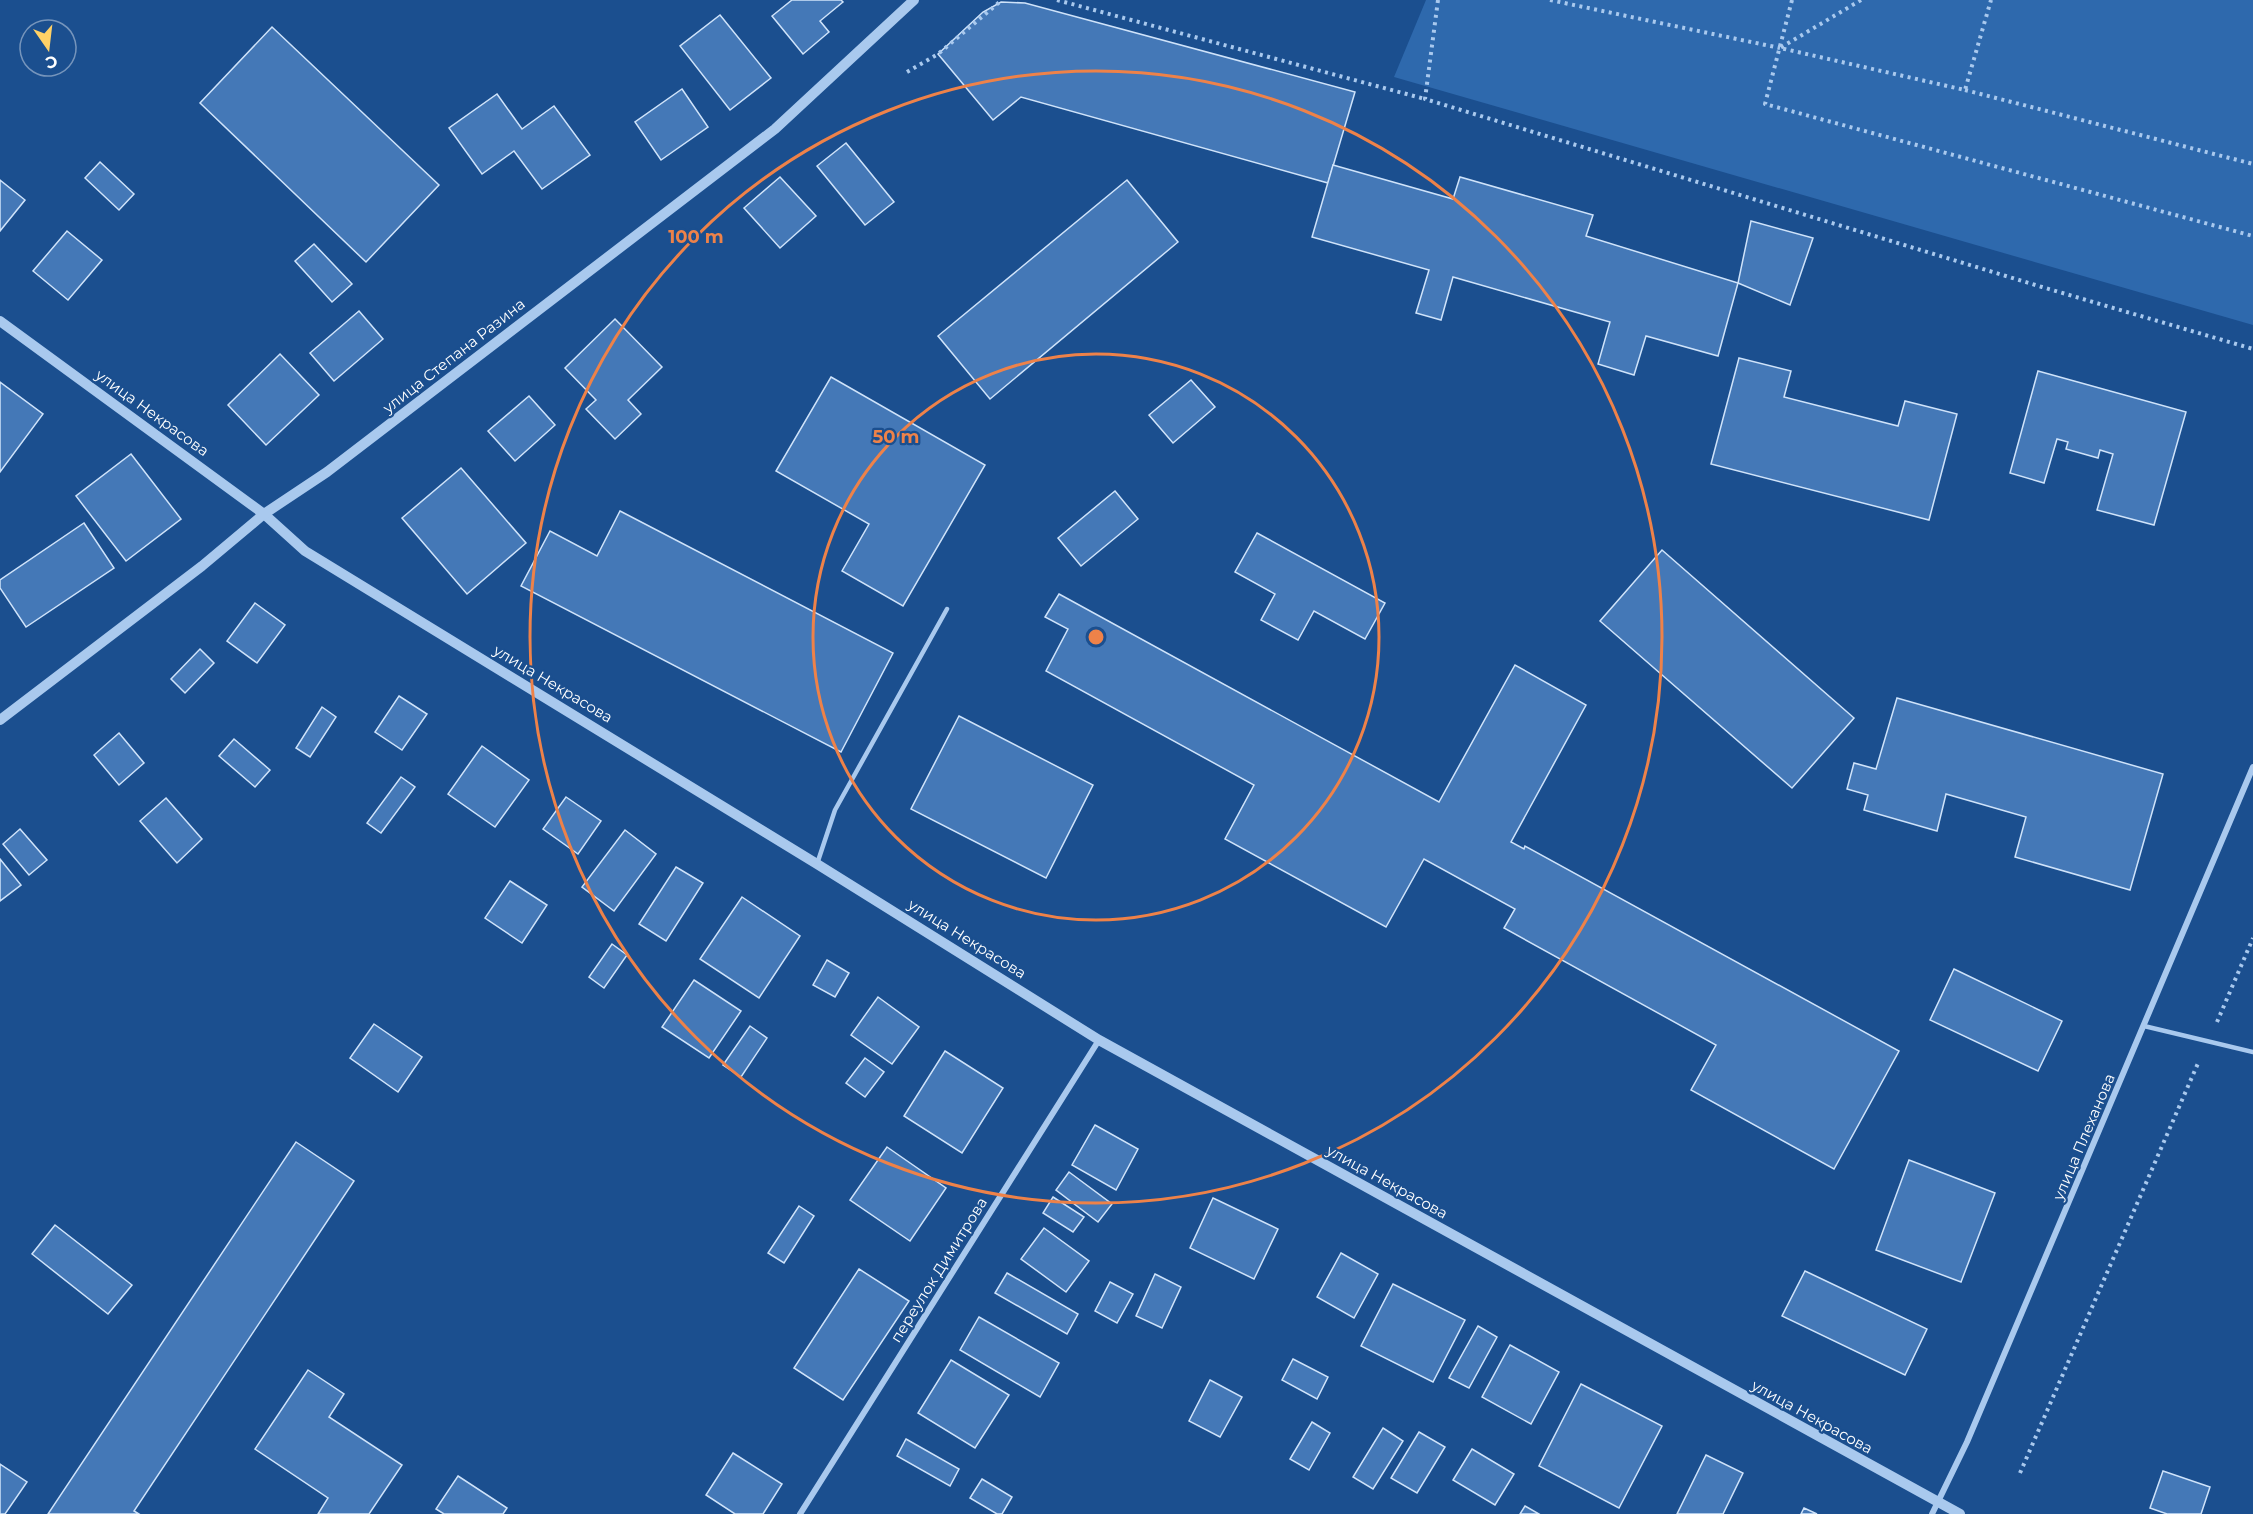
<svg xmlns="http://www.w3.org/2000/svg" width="2253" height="1514" viewBox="0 0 2253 1514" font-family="Montserrat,sans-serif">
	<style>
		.green { fill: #2e69ad }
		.building { fill: #4478b7; stroke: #cfe3fa; stroke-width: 1.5 }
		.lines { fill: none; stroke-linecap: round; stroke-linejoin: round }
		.path { stroke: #a9c9ee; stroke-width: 4; stroke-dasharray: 3 4.5; stroke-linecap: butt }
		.service { stroke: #a9c9ee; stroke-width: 4.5 }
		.minor { stroke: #a9c9ee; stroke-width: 6 }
		.tertiary { stroke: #a9c9ee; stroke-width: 10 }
		.ring { fill: none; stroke: #ee8249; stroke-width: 3 }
		.labels { text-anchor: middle; stroke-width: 4.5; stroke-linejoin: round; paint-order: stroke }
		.street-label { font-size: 15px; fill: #fff; stroke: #1b4f8f }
		.centre { fill: #ee8249; stroke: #1b4f8f; stroke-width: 3 }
		.ring-label { font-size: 18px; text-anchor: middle; font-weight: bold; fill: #ee8249; stroke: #1b4f8f; stroke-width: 4.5; stroke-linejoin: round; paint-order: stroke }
	</style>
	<rect width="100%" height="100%" fill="#1b4f8f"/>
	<path class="green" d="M1426,0H2253V325L1394,77Z"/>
	<g class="building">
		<path d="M792,0H841L843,2L820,21L829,32L803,54L772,16Z"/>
		<path d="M1001,2L1025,3L1355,92L1328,183L1021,97L993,120L938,54L983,12Z"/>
		<path d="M720,15L771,78L730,110L680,46Z"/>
		<path d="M272,27L439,185L366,262L200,103Z"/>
		<path d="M682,89L708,127L661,160L635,122Z"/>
		<path d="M497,94L522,129L554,106L590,155L542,189L514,151L482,174L449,128Z"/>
		<path d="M846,143L894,202L865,225L817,166Z"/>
		<path d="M100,162L134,194L119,210L85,178Z"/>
		<path d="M1333,165L1453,199L1460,177L1593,215L1586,236L1738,283L1718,356L1646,336L1634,375L1598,364L1610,322L1453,277L1441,320L1416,313L1429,270L1312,237Z"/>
		<path d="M780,177L816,216L780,248L744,208Z"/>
		<path d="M0,180L25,200L0,231Z"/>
		<path d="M1127,180L1178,242L990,399L938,336Z"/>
		<path d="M1751,221L1813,238L1790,305L1738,283Z"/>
		<path d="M67,231L102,260L68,300L33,271Z"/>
		<path d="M314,244L352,284L332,302L295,261Z"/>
		<path d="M359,311L383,339L334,381L310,353Z"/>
		<path d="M615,319L662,367L628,400L641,414L615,439L586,409L596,400L565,368Z"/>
		<path d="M280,354L319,395L266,445L228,405Z"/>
		<path d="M1739,358L1791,371L1784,397L1898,426L1905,401L1957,414L1929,520L1711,464Z"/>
		<path d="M2038,371L2186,412L2154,525L2097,510L2113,454L2100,450L2098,458L2066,449L2068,442L2057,439L2044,483L2010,473Z"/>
		<path d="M831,377L985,465L903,606L842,571L869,524L776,471Z"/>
		<path d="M1191,380L1215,407L1173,443L1149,415Z"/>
		<path d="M0,382L43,414L0,472Z"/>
		<path d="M529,396L555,425L515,461L488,431Z"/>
		<path d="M131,454L181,519L126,561L76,496Z"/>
		<path d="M461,468L526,543L467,594L402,518Z"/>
		<path d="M1115,491L1138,519L1081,566L1058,538Z"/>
		<path d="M620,511L893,653L841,752L521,586L550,531L597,556Z"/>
		<path d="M84,523L114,568L26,627L0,588V580Z"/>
		<path d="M1257,533L1385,603L1365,639L1314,611L1298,640L1261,620L1275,594L1235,572Z"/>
		<path d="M1662,550L1854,718L1792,788L1600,621Z"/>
		<path d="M1059,594L1439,802L1515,665L1586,705L1511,842L1524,849L1525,846L1899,1051L1834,1169L1691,1090L1716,1045L1504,928L1515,909L1424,859L1386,927L1225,839L1254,785L1046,671L1068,629L1045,617Z"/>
		<path d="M255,603L285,625L257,663L227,641Z"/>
		<path d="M200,649L214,663L185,693L171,679Z"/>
		<path d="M399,696L427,714L402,750L375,732Z"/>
		<path d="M1897,698L2163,774L2130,890L2015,857L2026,817L1946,794L1937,831L1864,810L1868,795L1847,789L1854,763L1876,769Z"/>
		<path d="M322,707L336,717L310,757L296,748Z"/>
		<path d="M959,716L1093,785L1046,878L911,809Z"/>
		<path d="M119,733L144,763L119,785L94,755Z"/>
		<path d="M234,739L270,770L255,787L219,756Z"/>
		<path d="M482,746L529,780L495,827L448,794Z"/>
		<path d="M401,777L415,787L381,833L367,823Z"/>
		<path d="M566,797L601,821L578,854L543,829Z"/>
		<path d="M166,798L202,839L177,863L140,821Z"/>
		<path d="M20,829L47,860L29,875L3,844Z"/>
		<path d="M625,830L656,854L614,911L582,887Z"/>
		<path d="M0,859L21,885L0,901Z"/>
		<path d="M676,867L703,883L666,941L639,924Z"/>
		<path d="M510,881L547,905L522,943L485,918Z"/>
		<path d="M742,897L800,936L759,998L700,959Z"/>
		<path d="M612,944L627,955L604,988L589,977Z"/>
		<path d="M827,960L849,973L835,997L813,985Z"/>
		<path d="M1954,969L2062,1021L2038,1071L1930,1020Z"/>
		<path d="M694,980L741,1011L709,1058L662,1027Z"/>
		<path d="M878,997L919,1027L892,1064L851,1035Z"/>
		<path d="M374,1024L422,1057L398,1092L350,1058Z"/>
		<path d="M750,1026L767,1038L741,1077L723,1065Z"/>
		<path d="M945,1051L1003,1088L962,1153L904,1116Z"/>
		<path d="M865,1058L884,1072L865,1097L846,1083Z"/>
		<path d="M1095,1125L1138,1149L1116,1190L1072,1165Z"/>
		<path d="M296,1142L354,1181L134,1511L139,1514H48Z"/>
		<path d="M887,1147L946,1188L910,1241L850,1200Z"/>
		<path d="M1909,1160L1995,1193L1961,1282L1876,1250Z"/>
		<path d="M1069,1172L1112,1204L1098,1222L1056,1190Z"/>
		<path d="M1053,1197L1084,1217L1073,1232L1043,1213Z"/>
		<path d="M1213,1198L1278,1229L1254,1279L1190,1248Z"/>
		<path d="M799,1206L814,1216L784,1263L768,1253Z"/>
		<path d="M55,1225L132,1285L108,1314L32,1254Z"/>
		<path d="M1044,1228L1089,1261L1066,1292L1021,1259Z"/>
		<path d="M1341,1253L1378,1274L1354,1318L1317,1297Z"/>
		<path d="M859,1269L909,1301L843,1400L794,1368Z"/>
		<path d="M1805,1271L1927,1329L1905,1375L1782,1316Z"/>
		<path d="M1007,1273L1078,1314L1067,1334L995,1293Z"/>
		<path d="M1155,1274L1181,1287L1162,1328L1136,1316Z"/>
		<path d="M1110,1282L1133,1294L1117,1323L1095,1311Z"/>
		<path d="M1393,1284L1465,1320L1433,1382L1361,1346Z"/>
		<path d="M979,1317L1059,1363L1040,1397L960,1350Z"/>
		<path d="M1478,1326L1497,1337L1469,1388L1449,1378Z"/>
		<path d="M1510,1345L1559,1372L1531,1424L1482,1397Z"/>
		<path d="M1293,1359L1328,1377L1317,1399L1282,1380Z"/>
		<path d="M951,1360L1009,1395L975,1448L918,1413Z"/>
		<path d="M308,1370L344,1394L329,1417L402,1465L369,1514H318L328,1498L255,1449Z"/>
		<path d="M1210,1380L1242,1397L1220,1437L1189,1421Z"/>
		<path d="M1581,1384L1662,1426L1619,1508L1539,1466Z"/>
		<path d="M1312,1422L1330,1433L1309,1470L1290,1459Z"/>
		<path d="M1383,1428L1403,1441L1373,1489L1353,1477Z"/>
		<path d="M1419,1432L1445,1447L1417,1493L1391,1478Z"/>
		<path d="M906,1439L959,1469L950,1486L897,1456Z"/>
		<path d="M1472,1449L1514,1474L1495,1505L1453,1480Z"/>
		<path d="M733,1453L782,1484L763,1514H735L706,1495Z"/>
		<path d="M1706,1455L1743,1473L1723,1514H1677Z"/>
		<path d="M0,1464L27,1482L5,1514H0Z"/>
		<path d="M2163,1471L2210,1487L2201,1514H2167L2150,1508Z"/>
		<path d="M458,1476L507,1508L503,1514H444L436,1509Z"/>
		<path d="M982,1479L1012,1497L1002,1514H997L970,1498Z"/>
		<path d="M1525,1506L1539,1514H1520Z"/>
		<path d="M1804,1508L1817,1514H1801Z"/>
	</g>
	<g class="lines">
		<g class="path">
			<path d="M1057,0L1425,99"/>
			<path d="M1438,0L1425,99L2042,287L2253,349"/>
			<path d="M1550,0L1780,48"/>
			<path d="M1792,0L1765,104L2253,236"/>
			<path d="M1861,0L1780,48L1965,90L1991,0"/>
			<path d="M907,72L938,54L1002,0"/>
			<path d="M1965,90L2253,164"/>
			<path d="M2217,1022L2253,938"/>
			<path d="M2020,1473L2199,1061"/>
		</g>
		<g class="service">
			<path d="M817,864L835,810L947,609"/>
			<path d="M2144,1026L2253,1052"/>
		</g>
		<g class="minor">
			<path d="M800,1514L1099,1040"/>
			<path d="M1932,1514L1967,1442L2253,767"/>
		</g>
		<g class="tertiary">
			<path d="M0,321L264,514L305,551L817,864L1099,1040L1960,1514"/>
			<path d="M0,720L202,566L264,514L327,472L775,129L914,0"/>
		</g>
	</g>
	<g class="ring">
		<circle cx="1096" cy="637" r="283"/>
		<circle cx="1096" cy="637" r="566"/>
	</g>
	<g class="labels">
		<g class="street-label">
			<text transform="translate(454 356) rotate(-38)" y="5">улица Степана Разина</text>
			<text transform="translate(152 413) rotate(36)" y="5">улица Некрасова</text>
			<text transform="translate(553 684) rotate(31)" y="5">улица Некрасова</text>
			<text transform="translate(967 939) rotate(32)" y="5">улица Некрасова</text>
			<text transform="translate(2084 1137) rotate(-67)" y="5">улица Плеханова</text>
			<text transform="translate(1387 1182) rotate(29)" y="5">улица Некрасова</text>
			<text transform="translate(939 1270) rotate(-58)" y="5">переулок Димитрова</text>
			<text transform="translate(1812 1417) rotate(29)" y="5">улица Некрасова</text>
		</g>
	</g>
	<circle cx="1096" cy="637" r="9" class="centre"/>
	<g class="ring-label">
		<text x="696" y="243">100 m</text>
		<text x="896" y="443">50 m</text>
	</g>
	<g transform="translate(48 48) rotate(166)"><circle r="28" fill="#1b4f8f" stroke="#7695bc" stroke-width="1.5"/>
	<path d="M0-4.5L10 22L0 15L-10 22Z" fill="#ffd166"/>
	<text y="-9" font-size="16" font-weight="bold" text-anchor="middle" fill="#ffffff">С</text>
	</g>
</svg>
